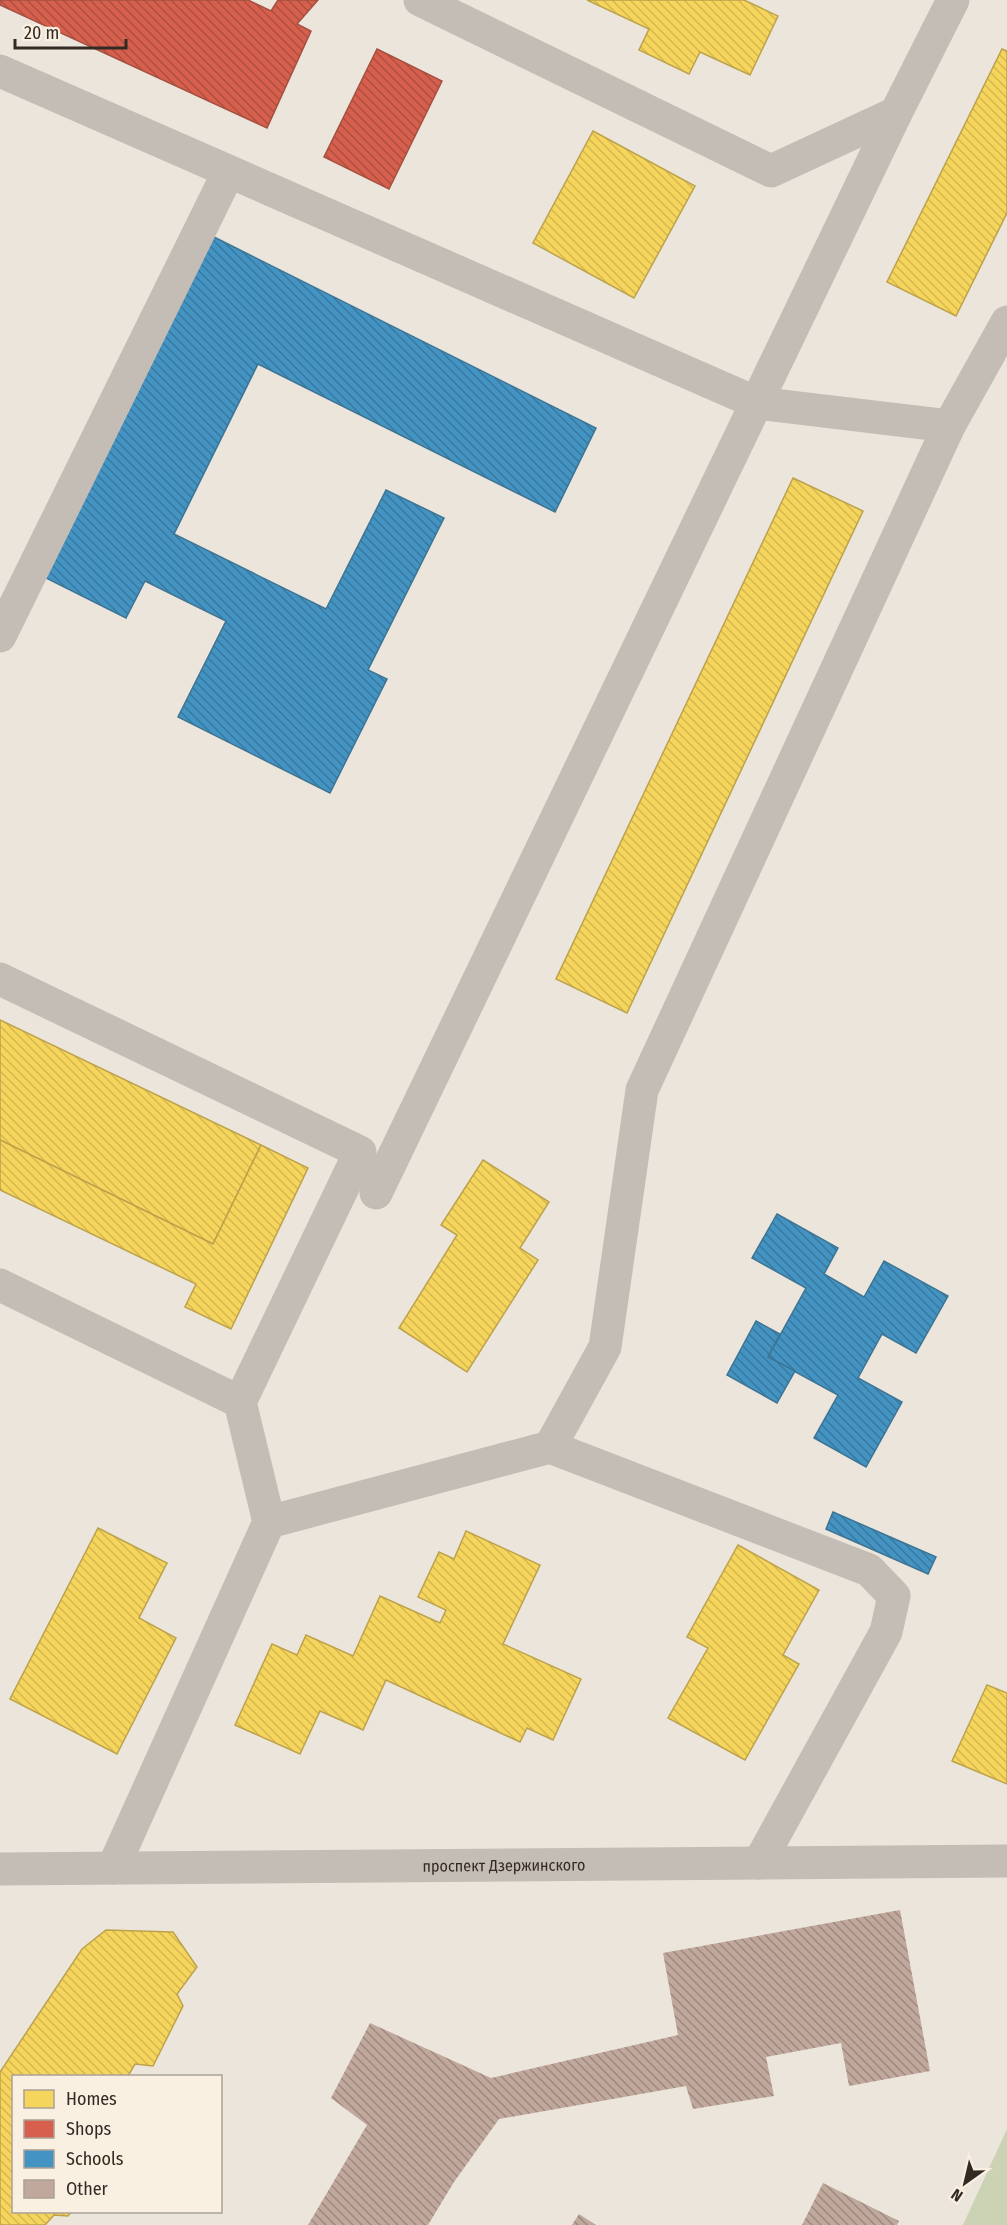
<svg xmlns="http://www.w3.org/2000/svg" width="1007" height="2225" viewBox="0 0 1007 2225" font-family="'Fira Sans Condensed',sans-serif">
	<style>
		.pitch { fill: #ccd2b4 }
		.homes { fill: url(#homes-back-hatch); stroke: #bca24b; stroke-width: 1.5 }
		.shops { fill: url(#shops-back-hatch); stroke: #a55041; stroke-width: 1.5 }
		.schools { fill: url(#schools-back-hatch); stroke: #3e7493; stroke-width: 1.5 }
		.building { fill: url(#building-back-hatch) }
		.lines { fill: none; stroke-linecap: round; stroke-linejoin: round }
		.minor { stroke: #c4bdb6; stroke-width: 33 }
		.labels { text-anchor: middle; stroke-width: 6; stroke-linejoin: round; paint-order: stroke }
		.street-label { font-size: 16px; fill: #342a24; stroke: #faf0e1 }
	</style>
	<defs>
		<pattern id="homes-back-hatch" width="6" height="6" patternUnits="userSpaceOnUse" patternTransform="scale(1.5)"><rect width="6" height="6" fill="#f6d55c"/><path d="M-1 5l2 2M0 0l6 6M5-1l2 2" fill="none" stroke="#d4b750"/></pattern>
		<pattern id="shops-back-hatch" width="6" height="6" patternUnits="userSpaceOnUse" patternTransform="scale(1.5)"><rect width="6" height="6" fill="#d6604d"/><path d="M-1 5l2 2M0 0l6 6M5-1l2 2" fill="none" stroke="#ae4f40"/></pattern>
		<pattern id="schools-back-hatch" width="6" height="6" patternUnits="userSpaceOnUse" patternTransform="scale(1.5)"><rect width="6" height="6" fill="#4393c3"/><path d="M-1 5l2 2M0 0l6 6M5-1l2 2" fill="none" stroke="#39789e"/></pattern>
		<pattern id="building-back-hatch" width="6" height="6" patternUnits="userSpaceOnUse" patternTransform="scale(1.5)"><rect width="6" height="6" fill="#c1a89c"/><path d="M-1 5l2 2M0 0l6 6M5-1l2 2" fill="none" stroke="#9e897f"/></pattern>
	</defs>
	<rect width="100%" height="100%" fill="#ece5db"/>
	<path class="pitch" d="M1007,2129V2225H963Z"/>
	<g class="homes">
		<path d="M587,0H744L778,16L750,75L700,52L689,74L639,50L649,29Z"/>
		<path d="M1002,49L1007,51V213L956,316L887,282Z"/>
		<path d="M593,131L695,186L634,298L533,243Z"/>
		<path d="M793,478L863,511L627,1013L556,979Z"/>
		<path d="M0,1020L261,1145L213,1244L0,1140Z"/>
		<path d="M0,1140L213,1244L261,1145L308,1168L231,1329L185,1307L196,1284L0,1190Z"/>
		<path d="M483,1160L549,1202L520,1248L538,1260L467,1372L399,1328L457,1235L441,1225Z"/>
		<path d="M98,1528L167,1563L139,1618L176,1638L117,1754L10,1699Z"/>
		<path d="M466,1531L540,1565L503,1644L581,1679L553,1740L527,1728L520,1742L386,1680L363,1730L320,1711L300,1754L235,1725L272,1644L297,1655L306,1635L353,1656L380,1596L440,1623L446,1610L418,1597L439,1552L454,1559Z"/>
		<path d="M738,1545L819,1590L783,1655L799,1664L745,1760L668,1718L708,1648L687,1637Z"/>
		<path d="M987,1685L1007,1693V1784L952,1761Z"/>
		<path d="M106,1930L173,1932L197,1967L177,1994L183,2006L153,2066L135,2064L128,2076H14V2212H71L68,2216L54,2215L45,2225H0V2072L82,1949Z"/>
	</g>
	<g class="shops">
		<path d="M0,0H248L271,11L278,0H318L297,24L311,31L267,128L0,5Z"/>
		<path d="M377,49L442,81L389,189L324,157Z"/>
	</g>
	<g class="schools">
		<path d="M210,235L596,428L555,512L258,364L174,534L326,609L386,490L444,518L368,670L387,679L330,793L178,717L226,621L145,581L126,618L40,575Z"/>
		<path d="M777,1214L838,1248L824,1274L864,1297L884,1261L948,1296L916,1353L882,1334L858,1378L902,1402L866,1467L814,1438L838,1395L768,1357L806,1288L752,1258Z"/>
		<path d="M756,1321L780,1334L768,1357L795,1371L777,1403L727,1375Z"/>
		<path d="M833,1512L936,1557L928,1574L826,1529Z"/>
	</g>
	<g class="building">
		<path d="M900,1910L930,2071L849,2086L841,2043L766,2057L774,2096L693,2109L686,2086L499,2119L454,2182L428,2225H308L367,2125L331,2098L370,2023L491,2078L678,2035L663,1953Z"/>
		<path d="M823,2183L899,2221L897,2225H802Z"/>
		<path d="M579,2214L596,2225H572Z"/>
	</g>
	<g class="lines">
		<g class="minor">
			<path d="M420,0L771,171L896,113"/>
			<path d="M0,71L757,403L949,426"/>
			<path d="M0,636L228,173"/>
			<path d="M0,979L360,1152L240,1402"/>
			<path d="M376,1193L896,113L953,0"/>
			<path d="M0,1285L240,1402L269,1522L113,1868"/>
			<path d="M550,1447L869,1570L894,1596L886,1632L759,1863"/>
			<path d="M269,1522L550,1447L605,1347L642,1090L949,426L1007,322"/>
			<path id="s1" d="M0,1869L1007,1861"/>
		</g>
	</g>
	<g class="labels">
		<g class="street-label">
			<text dy="6" stroke="none"><textPath href="#s1" startOffset="504">проспект Дзержинского</textPath></text>
		</g>
	</g>
	<rect x="12" y="2075" width="210" height="138" fill="#faf0e1" stroke="#aba195" stroke-width="1.5"/>
	<rect x="24" y="2090" width="30" height="18" fill="#f6d55c" stroke="#aba195" stroke-width="1.5"/>
	<text x="66" y="2105" font-size="18" fill="#342a24">Homes</text>
	<rect x="24" y="2120" width="30" height="18" fill="#d6604d" stroke="#aba195" stroke-width="1.5"/>
	<text x="66" y="2135" font-size="18" fill="#342a24">Shops</text>
	<rect x="24" y="2150" width="30" height="18" fill="#4393c3" stroke="#aba195" stroke-width="1.5"/>
	<text x="66" y="2165" font-size="18" fill="#342a24">Schools</text>
	<rect x="24" y="2180" width="30" height="18" fill="#c1a89c" stroke="#aba195" stroke-width="1.5"/>
	<text x="66" y="2195" font-size="18" fill="#342a24">Other</text>
	<g transform="translate(965 2183) rotate(214)" stroke="#faf0e1" stroke-width="4.5" paint-order="stroke">
	<path d="M0-4.5L10 22L0 15L-10 22Z" fill="#342a24"/>
	<text y="-9" font-size="16" font-weight="bold" text-anchor="middle" fill="#342a24">N</text>
	</g>
	<path d="M15 39v9h111v-9" fill="none" stroke="#342a24" stroke-width="3"/>
	<text x="24" y="39" font-size="18" fill="#342a24" stroke="#faf0e1" stroke-width="4.5" paint-order="stroke">20 m</text>
</svg>
